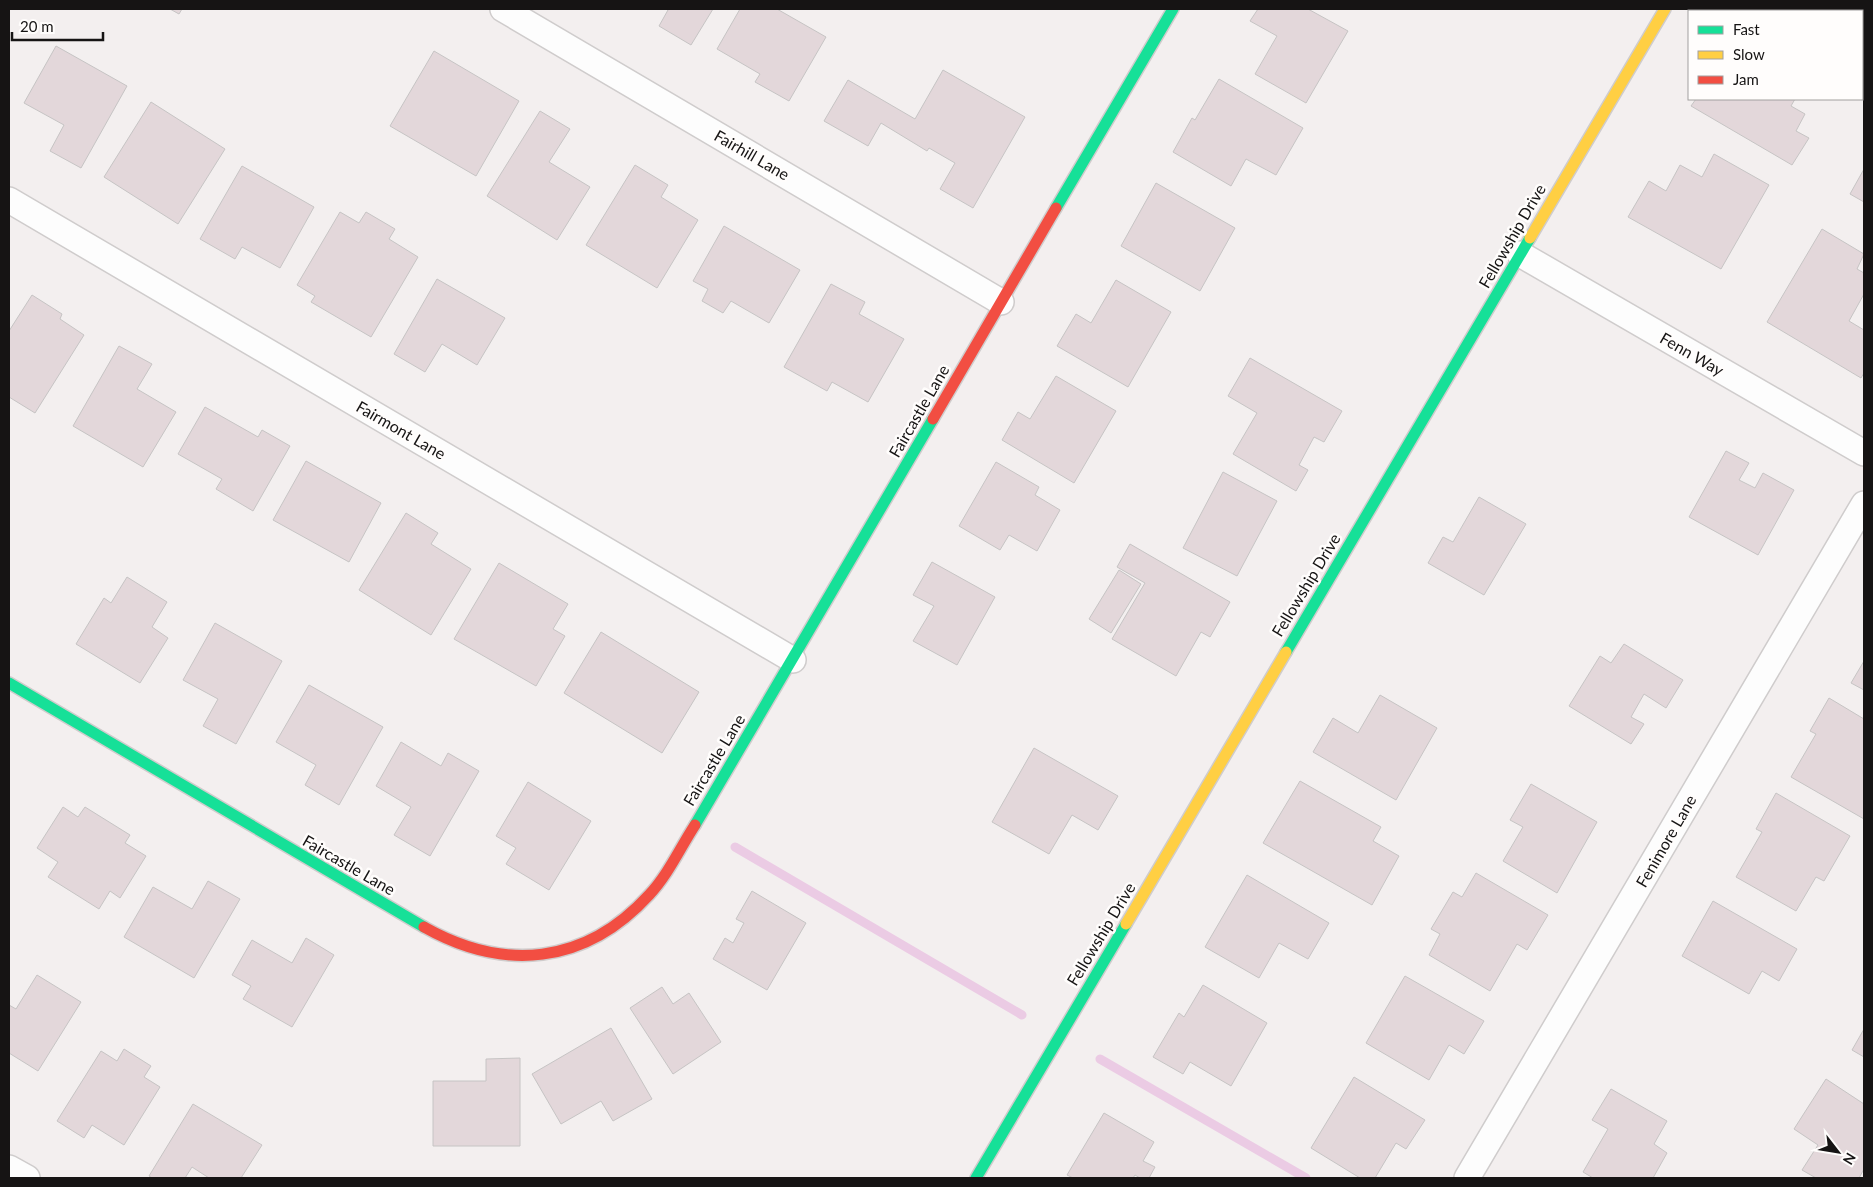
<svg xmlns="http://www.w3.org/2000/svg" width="1873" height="1187" viewBox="0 0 1873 1187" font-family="Lato,sans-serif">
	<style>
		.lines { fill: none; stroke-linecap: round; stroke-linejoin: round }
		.stream { stroke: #ebcbe4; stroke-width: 9 }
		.building { fill: #e3d7da; stroke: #c6c4c4 }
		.street-casing { stroke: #cfcccc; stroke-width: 28 }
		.fast-casing { stroke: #cfcccc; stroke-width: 14 }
		.slow-casing { stroke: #cfcccc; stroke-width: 14 }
		.jam-casing { stroke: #cfcccc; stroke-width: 14 }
		.street { stroke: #fdfdfd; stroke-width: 25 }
		.fast { stroke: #16e098; stroke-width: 11 }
		.slow { stroke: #ffcf43; stroke-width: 11 }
		.jam { stroke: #f24e42; stroke-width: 11 }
		.labels { text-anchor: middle; stroke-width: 5; stroke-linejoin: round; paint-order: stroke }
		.street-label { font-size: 16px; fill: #161414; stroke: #fffdfc }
	</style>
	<rect width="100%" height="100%" fill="#f3efef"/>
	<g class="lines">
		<g class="stream">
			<path d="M735,847L1022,1015"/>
			<path d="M1100,1059L1306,1178"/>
		</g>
	</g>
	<g class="building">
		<path d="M170,9H182L179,14Z"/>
		<path d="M666,9H713L691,45L659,26L668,10Z"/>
		<path d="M740,9H777L826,37L789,101L755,82L760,74L717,49Z"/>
		<path d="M1258,9H1308L1348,31L1306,103L1255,74L1277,36L1250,21Z"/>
		<path d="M1795,9H1859L1857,11H1799Z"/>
		<path d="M56,46L127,86L81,168L50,151L64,125L24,103Z"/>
		<path d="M434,51L519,101L476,176L390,126Z"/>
		<path d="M943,70L1025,117L973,208L940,189L955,163L929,148L927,151L881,123L868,146L824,121L848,80L915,119Z"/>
		<path d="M1219,79L1303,128L1276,175L1246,159L1231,186L1173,152L1192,118L1195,120Z"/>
		<path d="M1696,99H1795L1791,106L1805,114L1796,131L1809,138L1792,165L1691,106Z"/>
		<path d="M151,102L225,149L178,224L104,177Z"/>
		<path d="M540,111L570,129L549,162L590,187L557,240L487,196Z"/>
		<path d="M1714,154L1769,185L1721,269L1628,217L1649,181L1666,191L1680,165L1702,177Z"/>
		<path d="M635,165L668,185L661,197L698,220L657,288L586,245Z"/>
		<path d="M242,166L314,207L280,268L242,247L235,259L200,239Z"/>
		<path d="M1864,169V202L1850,194Z"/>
		<path d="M1156,183L1235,228L1200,291L1121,246Z"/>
		<path d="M340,212L359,223L366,212L395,229L389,239L418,257L371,337L311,302L315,296L297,285Z"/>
		<path d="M724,226L800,270L769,323L731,301L723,313L702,301L708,289L693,281Z"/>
		<path d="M1822,229L1864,254L1857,269L1864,273V294L1849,321L1864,330V373L1861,378L1767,322Z"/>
		<path d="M437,279L505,318L477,365L442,344L425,372L394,354Z"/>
		<path d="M1116,280L1171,312L1128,387L1057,346L1076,314L1091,323Z"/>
		<path d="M831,284L865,302L859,314L904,339L868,402L832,382L827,391L784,367Z"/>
		<path d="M32,295L62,314L60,319L84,335L35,413L9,397V331Z"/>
		<path d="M119,346L152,364L137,389L176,412L143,467L73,426Z"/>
		<path d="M1250,358L1342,411L1324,442L1314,437L1299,465L1308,470L1296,491L1233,454L1257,413L1228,396Z"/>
		<path d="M1056,376L1116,411L1074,483L1002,440L1018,412L1030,419Z"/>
		<path d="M205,407L258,437L262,430L290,446L253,511L216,489L222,479L178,454Z"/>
		<path d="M1726,451L1749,463L1739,480L1755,488L1763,473L1794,490L1758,555L1689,517Z"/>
		<path d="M306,461L381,503L349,562L273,520Z"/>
		<path d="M996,462L1039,487L1035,495L1060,510L1037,551L1009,535L1000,550L959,526Z"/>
		<path d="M1223,472L1277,501L1237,576L1183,548Z"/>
		<path d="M1479,497L1526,524L1484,595L1428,563L1443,537L1453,542Z"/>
		<path d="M406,513L438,533L431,544L471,569L431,635L359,590Z"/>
		<path d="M1130,544L1230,602L1210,637L1201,632L1176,676L1112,639L1145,583L1117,567Z"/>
		<path d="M932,562L995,597L957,665L913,641L934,606L913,595Z"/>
		<path d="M499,563L568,604L553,629L565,636L536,686L454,639Z"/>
		<path d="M1119,570L1141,584L1111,633L1089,619Z"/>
		<path d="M127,577L167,602L152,627L168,638L140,683L76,644L104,598L111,603Z"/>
		<path d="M215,623L282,661L236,744L203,726L218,699L183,680Z"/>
		<path d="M601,632L699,692L662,753L564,693Z"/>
		<path d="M1624,644L1683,680L1666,708L1644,694L1631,717L1644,724L1631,744L1569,706L1600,656L1611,663Z"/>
		<path d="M1864,661V690L1851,683Z"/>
		<path d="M309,685L383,727L339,805L305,785L316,765L276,742Z"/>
		<path d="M1380,695L1437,728L1396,800L1313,752L1333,718L1358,733Z"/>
		<path d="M1829,698L1864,719V819L1791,777L1816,734L1810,731Z"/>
		<path d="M401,742L441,766L448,753L479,771L430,856L394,835L411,807L376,786Z"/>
		<path d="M1034,748L1118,796L1098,830L1072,815L1049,854L992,822Z"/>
		<path d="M1300,781L1381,827L1373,841L1399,856L1372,905L1263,843Z"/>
		<path d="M528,782L591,821L549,890L506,864L516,848L496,836Z"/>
		<path d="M1531,784L1597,822L1557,893L1503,861L1523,827L1510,820Z"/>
		<path d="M1776,793L1850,836L1824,881L1816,877L1796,911L1736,877L1762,832L1756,829Z"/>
		<path d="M63,807L78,817L85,807L130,835L125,843L146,856L120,898L110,891L99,909L48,877L58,862L37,848Z"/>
		<path d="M1476,873L1548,915L1527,950L1517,944L1490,991L1429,955L1440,934L1431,929L1453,892L1462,897Z"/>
		<path d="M1247,875L1329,923L1308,959L1279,943L1259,978L1205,947Z"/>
		<path d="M208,881L240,899L194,978L124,937L153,887L192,909Z"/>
		<path d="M752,891L806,923L767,990L713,959L725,938L733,943L744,923L736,919Z"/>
		<path d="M1713,901L1797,949L1779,981L1762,971L1749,994L1682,956Z"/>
		<path d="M306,938L334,955L292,1027L243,999L251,986L232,975L252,940L292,963Z"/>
		<path d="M37,975L81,1002L38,1071L9,1053V1005L16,1009Z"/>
		<path d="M1405,976L1484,1021L1464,1054L1449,1045L1429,1080L1366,1043Z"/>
		<path d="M1203,985L1267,1023L1231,1086L1190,1062L1183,1074L1153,1057L1179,1013L1184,1017Z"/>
		<path d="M662,987L673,1004L689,993L721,1042L673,1074L630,1008Z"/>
		<path d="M611,1028L652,1099L613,1121L601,1101L561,1124L532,1074Z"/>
		<path d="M1864,1029V1057L1852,1050Z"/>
		<path d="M124,1049L151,1066L144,1077L160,1087L124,1145L92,1125L84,1138L57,1121L101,1051L117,1061Z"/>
		<path d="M520,1058V1146H433V1081H486V1059Z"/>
		<path d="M1354,1077L1425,1120L1406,1149L1396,1143L1375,1178H1360L1311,1148Z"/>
		<path d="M1826,1079L1864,1104V1169L1859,1178H1816L1802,1170L1818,1145L1794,1129Z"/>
		<path d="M1611,1089L1667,1121L1654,1144L1667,1153L1653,1178H1593L1583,1172L1608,1129L1592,1120Z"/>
		<path d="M193,1104L262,1145L241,1178H209L192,1167L185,1178H152L149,1176Z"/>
		<path d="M1104,1113L1154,1142L1143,1161L1155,1167L1149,1178H1140L1135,1175L1133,1178H1073L1067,1175Z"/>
	</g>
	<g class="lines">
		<defs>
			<g id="street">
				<path d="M503,9L1001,302"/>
				<path d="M9,200L793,660"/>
				<path d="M1520,254L1864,453"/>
				<path d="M9,1168L27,1178"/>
				<path d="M1467,1178L1864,504"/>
			</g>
			<g id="fast">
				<path d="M1056,208L1173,9"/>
				<path d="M1286,652L1530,238"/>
				<path d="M9,683L424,927"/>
				<path d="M695,825L933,419"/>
				<path d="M976,1178L1126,924"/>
			</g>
			<g id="slow">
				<path d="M1530,238L1665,9"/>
				<path d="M1126,924L1286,652"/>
			</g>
			<g id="jam">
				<path d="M933,419L1056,208"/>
				<path d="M424,927C504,972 585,965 649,895C668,875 680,848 695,825"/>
			</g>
		</defs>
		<use href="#street" class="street-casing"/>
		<use href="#fast" class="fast-casing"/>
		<use href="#slow" class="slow-casing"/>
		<use href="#jam" class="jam-casing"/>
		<use href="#street" class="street"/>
		<use href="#fast" class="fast"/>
		<use href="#slow" class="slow"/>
		<use href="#jam" class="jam"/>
	</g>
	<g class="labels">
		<g class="street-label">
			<text transform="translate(752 155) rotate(30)" y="6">Fairhill Lane</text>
			<text transform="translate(1512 236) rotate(-60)" y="6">Fellowship Drive</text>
			<text transform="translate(1692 354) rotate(30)" y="6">Fenn Way</text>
			<text transform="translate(919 411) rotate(-60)" y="6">Faircastle Lane</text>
			<text transform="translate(401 430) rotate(30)" y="6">Fairmont Lane</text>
			<text transform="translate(1306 585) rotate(-59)" y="6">Fellowship Drive</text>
			<text transform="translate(714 760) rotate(-59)" y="6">Faircastle Lane</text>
			<text transform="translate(1666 841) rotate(-60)" y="6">Fenimore Lane</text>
			<text transform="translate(349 865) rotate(30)" y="6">Faircastle Lane</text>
			<text transform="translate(1101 934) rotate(-59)" y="6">Fellowship Drive</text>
		</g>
	</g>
	<rect width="1873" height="1187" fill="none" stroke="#161414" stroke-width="20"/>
	<rect x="1688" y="10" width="175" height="90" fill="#fffdfc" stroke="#a2a09f"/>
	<rect x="1698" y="26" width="25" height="8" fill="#16e098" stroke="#a2a09f"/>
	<text x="1733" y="35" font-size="15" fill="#161414">Fast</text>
	<rect x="1698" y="51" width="25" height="8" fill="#ffcf43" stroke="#a2a09f"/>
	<text x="1733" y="60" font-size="15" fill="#161414">Slow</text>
	<rect x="1698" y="76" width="25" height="8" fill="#f24e42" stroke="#a2a09f"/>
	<text x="1733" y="85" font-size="15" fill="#161414">Jam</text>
	<g transform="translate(1838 1152) rotate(121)" stroke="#fffdfc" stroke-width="4" paint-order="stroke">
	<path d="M0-4L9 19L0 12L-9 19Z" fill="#161414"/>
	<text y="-8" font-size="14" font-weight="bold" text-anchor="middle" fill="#161414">N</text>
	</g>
	<path d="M12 32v8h91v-8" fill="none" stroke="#161414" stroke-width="2.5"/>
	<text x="20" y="32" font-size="15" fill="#161414" stroke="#fffdfc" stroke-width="4" paint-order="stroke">20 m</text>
</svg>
